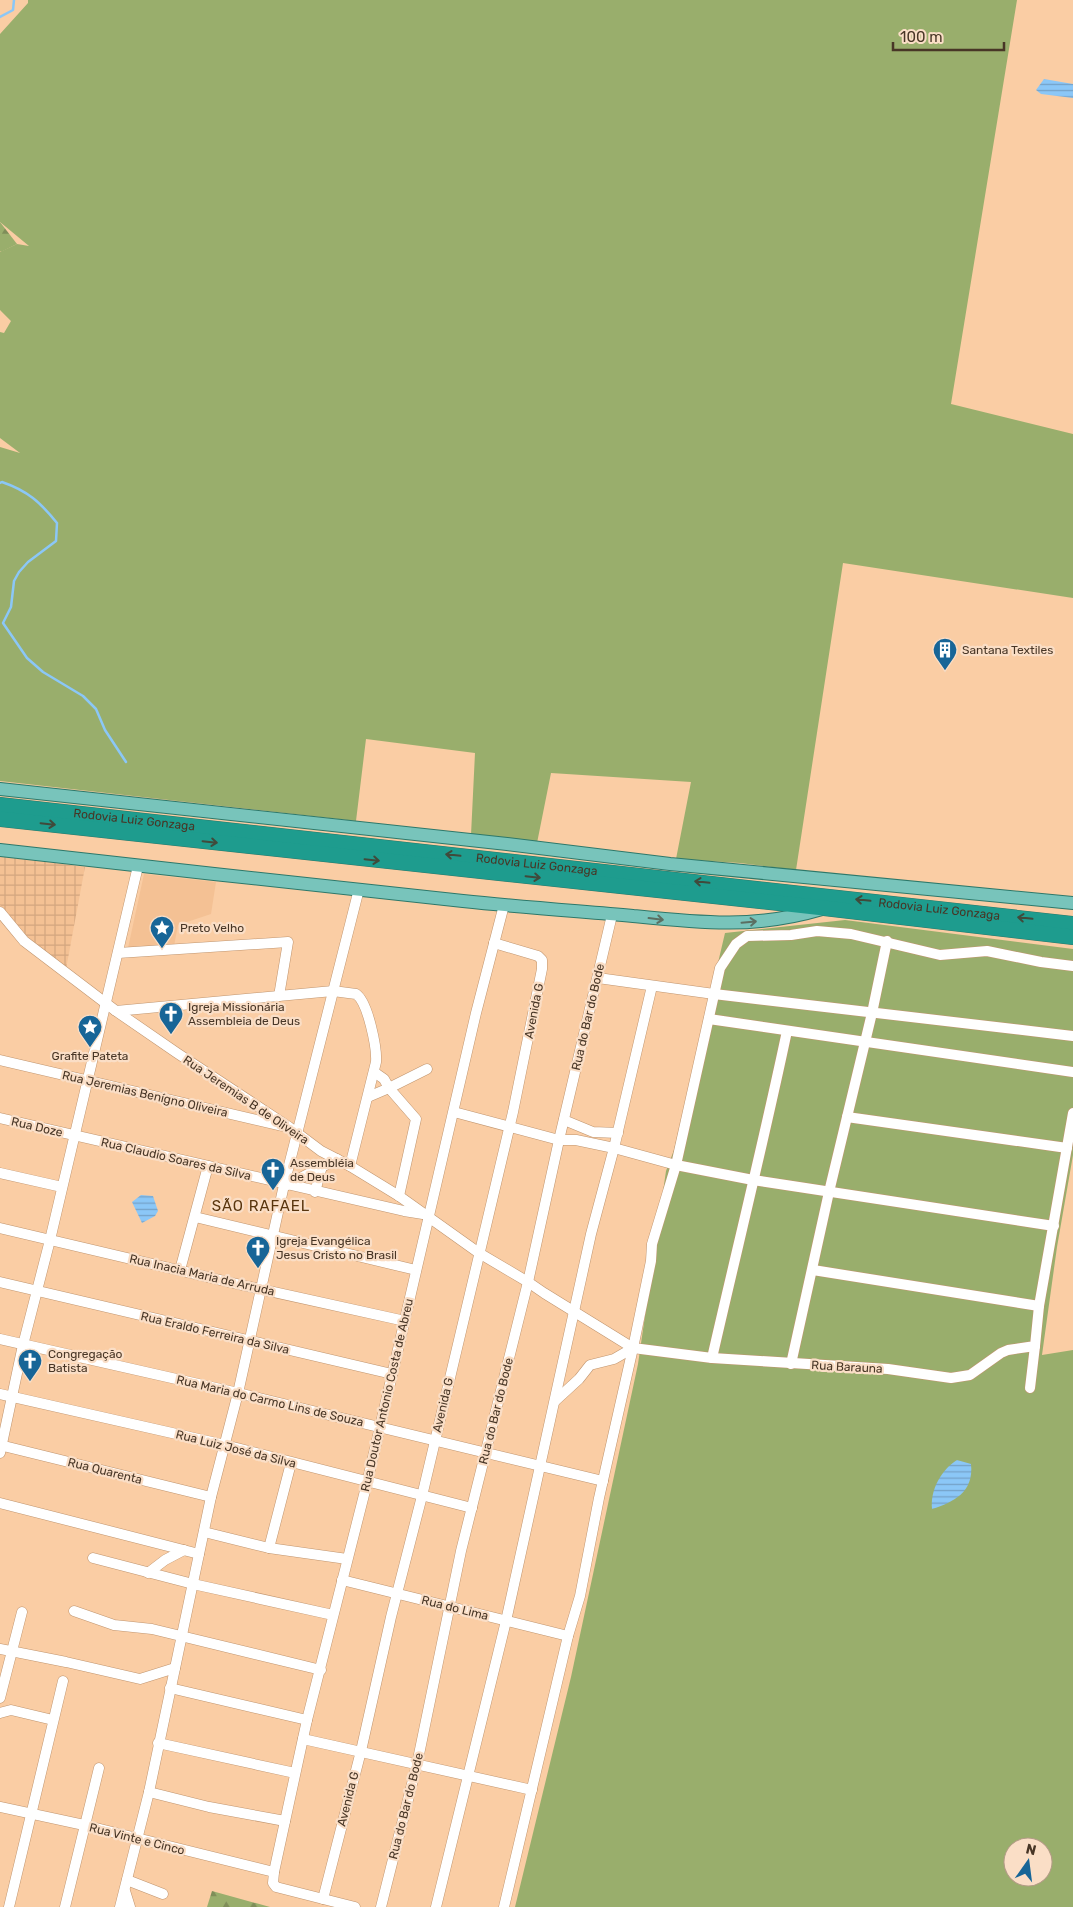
<svg xmlns="http://www.w3.org/2000/svg" width="1073" height="1907" viewBox="0 0 1073 1907" font-family="Rubik,sans-serif">
	<style>
		.built { fill: #f4c194 }
		.industrial { fill: url(#industrial-grid) }
		.grass { fill: #99ae6c; fill-rule: evenodd }
		.forest { fill: url(#forest-firs) }
		.water { fill: url(#water-rules) }
		.lines { fill: none; stroke-linecap: round; stroke-linejoin: round }
		.stream { stroke: #8bc7f7; stroke-width: 2.5 }
		.minor-casing { stroke: #c0956f; stroke-width: 11 }
		.major-casing { stroke: #2d786a; stroke-width: 14 }
		.highway-casing { stroke: #2d786a; stroke-width: 16 }
		.minor { stroke: #fff; stroke-width: 10 }
		.major { stroke: #78c4bb; stroke-width: 12 }
		.highway { stroke: #1e9c8e; stroke-width: 15 }
		.oneway { stroke: #404a3b }
		.oneway2 { stroke: #5b6f62 }
		.labels { text-anchor: middle; stroke-width: 4.5; stroke-linejoin: round; paint-order: stroke }
		.poi-label { font-size: 12px; fill: #483626; stroke: #fadec6; text-anchor: start }
		.street-label { font-size: 12px; fill: #483626; stroke: #fadec6 }
		.quarter-label { font-size: 15px; letter-spacing: 1px; fill: #59350d; stroke: #fadec6 }
	</style>
	<defs>
		<pattern id="industrial-grid" width="8" height="8" patternUnits="userSpaceOnUse" patternTransform="scale(1.25)"><rect width="8" height="8" fill="#f4c194"/><path d="M0 4h8M4 0v8" fill="none" stroke="#d3a67f"/></pattern>
		<pattern id="forest-firs" width="22" height="20" patternUnits="userSpaceOnUse" patternTransform="scale(1.25)"><rect width="22" height="20" fill="#99ae6c"/><path d="M5 1l3.5 6h-7zM16 11l3.5 6h-7z" fill="#7f8e59"/></pattern>
		<pattern id="water-rules" width="6" height="5" patternUnits="userSpaceOnUse" patternTransform="scale(1.25)"><rect width="6" height="5" fill="#8bc7f7"/><path d="M0 2.5h6" fill="none" stroke="#74a2c8"/></pattern>
	</defs>
	<rect width="100%" height="100%" fill="#facda4"/>
	<path class="built" d="M144,874L216,882L211,914L178,925L174,946L128,948Z"/>
	<path class="industrial" d="M0,856L85,867L66,969L17,928L0,905Z"/>
	<g class="grass">
		<path d="M28,0H1017L951,404L1073,434V598L843,563L796,870L740,863L676,859L691,782L551,773L537,843L471,835L475,753L366,739L356,821L0,781V447L20,453L0,438V332L4,333L11,321L0,310V252L17,244L29,246L0,222V34L28,3Z"/>
		<path d="M845,920L1073,949V1155L1057,1247L1042,1355L1073,1350V1907H515L571,1677L638,1364L666,1171L674,1150L725,933ZM1013,1847H1043V1877H1013Z"/>
	</g>
	<g class="forest">
		<path d="M0,222L17,244L1,252L0,251Z"/>
		<path d="M212,1891L270,1907H207Z"/>
	</g>
	<g class="water">
		<path d="M1044,79L1073,84V98L1041,94L1036,90Z"/>
		<path d="M141,1195L153,1196L158,1211L155,1216L142,1223L132,1202Z"/>
		<path d="M957,1460L971,1464C974,1492 954,1502 932,1509C930,1490 941,1470 957,1460Z"/>
	</g>
	<g class="lines">
		<g class="stream">
			<path d="M0,17L13,10L14,0"/>
			<path d="M0,483L2,482C28,491 40,502 57,523L56,541L28,562L19,572L14,581L11,607L3,623L27,658L43,672L83,696L96,709L105,730L126,762"/>
		</g>
		<defs>
			<g id="minor">
				<path d="M0,912L24,941L116,1011L177,1053L289,1127L321,1151L350,1166L399,1196L479,1253L528,1282L544,1293L633,1348L712,1358L888,1369L951,1378L970,1375L1001,1353L1008,1350L1035,1346L1039,1306L1073,1113"/>
				<path d="M118,953L288,942L279,996"/>
				<path d="M598,978L714,994L1073,1036"/>
				<path d="M116,1011L333,991L356,994C368,1002 377,1048 376,1062L350,1166"/>
				<path d="M709,1019L1073,1072"/>
				<path d="M0,1060L282,1126"/>
				<path d="M374,1072L384,1079L389,1088L427,1069"/>
				<path d="M368,1097L389,1088L416,1119L399,1196"/>
				<path d="M454,1112L559,1140H576L614,1148L676,1165L753,1180L1054,1226"/>
				<path d="M847,1117L1067,1148"/>
				<path d="M0,1118L404,1211L423,1214"/>
				<path d="M564,1120L593,1132L618,1133"/>
				<path d="M0,1173L62,1187"/>
				<path d="M287,1185L337,1159"/>
				<path d="M315,1192L322,1166"/>
				<path d="M195,1217L416,1270"/>
				<path d="M0,1228L237,1284L405,1321"/>
				<path d="M180,1270L208,1166"/>
				<path d="M813,1270L1039,1306"/>
				<path d="M0,1282L392,1374"/>
				<path d="M0,1339L238,1393L603,1481"/>
				<path d="M712,1358C737,1249 764,1140 787,1031"/>
				<path d="M791,1364L829,1192L872,1013L887,941"/>
				<path d="M1030,1388L1035,1346"/>
				<path d="M0,1394L225,1445L472,1508"/>
				<path d="M555,1401L579,1379L590,1365L614,1359L633,1348"/>
				<path d="M0,1445L211,1497"/>
				<path d="M0,1453L23,1345L50,1240L138,866"/>
				<path d="M0,1503L199,1554"/>
				<path d="M204,1532L269,1548L347,1559"/>
				<path d="M269,1548L291,1463"/>
				<path d="M93,1558L193,1584L333,1615"/>
				<path d="M148,1573L165,1560L184,1550"/>
				<path d="M342,1580L568,1636"/>
				<path d="M74,1611L114,1625L152,1629L321,1670"/>
				<path d="M0,1649L66,1662L140,1679L175,1668"/>
				<path d="M170,1688L307,1720"/>
				<path d="M0,1698L22,1612"/>
				<path d="M0,1713L11,1710L53,1720"/>
				<path d="M303,1739L532,1790"/>
				<path d="M158,1743L295,1773"/>
				<path d="M149,1792L209,1807L285,1821"/>
				<path d="M0,1807L84,1825L274,1872"/>
				<path d="M127,1880L163,1894"/>
				<path d="M125,1891L130,1907"/>
				<path d="M323,1899L361,1751L391,1617L422,1496L513,1112L542,969V960L538,956L494,943"/>
				<path d="M9,1907L63,1681"/>
				<path d="M65,1907L99,1768"/>
				<path d="M120,1907L149,1792L211,1497L238,1393L284,1185L359,889"/>
				<path d="M355,1907L276,1887L273,1883L274,1872L307,1720L367,1483L476,1013L504,905"/>
				<path d="M381,1907L417,1764L461,1551L528,1282L559,1140L612,915"/>
				<path d="M436,1907L506,1621L591,1234L614,1148L652,986"/>
				<path d="M504,1907L568,1636L580,1596L599,1498L633,1348L651,1261L652,1244L676,1165L720,968L736,944L747,936L791,935L817,931L851,934L940,955L987,951L1041,962L1073,966"/>
			</g>
			<g id="major">
				<path d="M0,789L507,844L670,864L1073,903"/>
				<path d="M0,850C154,868 309,884 463,901C519,907 576,911 633,916C701,923 755,929 822,909"/>
			</g>
			<g id="highway">
				<path id="s1" d="M0,805L1073,924"/>
				<path d="M0,819L824,908L1073,937"/>
			</g>
		</defs>
		<use href="#minor" class="minor-casing"/>
		<use href="#major" class="major-casing"/>
		<use href="#highway" class="highway-casing"/>
		<use href="#minor" class="minor"/>
		<use href="#major" class="major"/>
		<use href="#highway" class="highway"/>
	</g>
	<defs><path id="oneway-shaft" d="M-6 0H5M1.5-3L5.5 0L1.5 3" fill="none" stroke-width="1.6" stroke-linecap="round" stroke-linejoin="round" transform="scale(1.25)"/></defs>
	<g class="oneway">
		<use href="#oneway-shaft" transform="translate(48 824) rotate(6)"/>
		<use href="#oneway-shaft" transform="translate(210 842) rotate(6)"/>
		<use href="#oneway-shaft" transform="translate(453 855) rotate(-174)"/>
		<use href="#oneway-shaft" transform="translate(372 860) rotate(6)"/>
		<use href="#oneway-shaft" transform="translate(533 877) rotate(6)"/>
		<use href="#oneway-shaft" transform="translate(702 882) rotate(-174)"/>
		<use href="#oneway-shaft" transform="translate(863 900) rotate(-174)"/>
		<use href="#oneway-shaft" transform="translate(1025 918) rotate(-174)"/>
	</g>
	<g class="oneway2">
		<use href="#oneway-shaft" transform="translate(656 919) rotate(7)"/>
		<use href="#oneway-shaft" transform="translate(749 922) rotate(-5)"/>
	</g>
	<defs>
		<symbol id="building-pin" viewBox="-11 -11 22 30"><path d="M0 17L-7.5 6A9.5 9.5 0 1 1 7.5 6Z" fill="#176597" stroke="#fadec6"/><path d="M-4-6H4V6H1V3H-1V6H-4ZM-2.5-4.3h1.7v1.8h-1.7ZM.8-4.3h1.7v1.8H.8ZM-2.5-1h1.7V.8h-1.7ZM.8-1h1.7V.8H.8Z" fill="#fff"/></symbol>
		<symbol id="sight-pin" viewBox="-11 -11 22 30"><path d="M0 17L-7.5 6A9.5 9.5 0 1 1 7.5 6Z" fill="#176597" stroke="#fadec6"/><path d="M0-6L1.8-2.2L6-1.7L2.9 1.2L3.7 5.4L0 3.3L-3.7 5.4L-2.9 1.2L-6-1.7L-1.8-2.2Z" fill="#fff"/></symbol>
		<symbol id="church-pin" viewBox="-11 -11 22 30"><path d="M0 17L-7.5 6A9.5 9.5 0 1 1 7.5 6Z" fill="#176597" stroke="#fadec6"/><path d="M-1.2-6h2.4v3.5h3.3v2.4h-3.3V6h-2.4V-.1h-3.3v-2.4h3.3Z" fill="#fff"/></symbol>
	</defs>
	<g fill-rule="evenodd">
		<use href="#building-pin" x="931" y="636" width="28" height="38"/>
		<use href="#sight-pin" x="148" y="914" width="28" height="38"/>
		<use href="#church-pin" x="157" y="1000" width="28" height="38"/>
		<use href="#sight-pin" x="76" y="1013" width="28" height="38"/>
		<use href="#church-pin" x="259" y="1156" width="28" height="38"/>
		<use href="#church-pin" x="244" y="1234" width="28" height="38"/>
		<use href="#church-pin" x="16" y="1347" width="28" height="38"/>
	</g>
	<g class="labels">
		<g class="poi-label">
			<text x="962" y="654">Santana Textiles</text>
			<text x="180" y="932">Preto Velho</text>
			<text x="188" y="1011">Igreja Missionária<tspan x="188" dy="14">Assembleia de Deus</tspan></text>
			<text x="90" y="1060" text-anchor="middle">Grafite Pateta</text>
			<text x="290" y="1167">Assembléia<tspan x="290" dy="14">de Deus</tspan></text>
			<text x="276" y="1245">Igreja Evangélica<tspan x="276" dy="14">Jesus Cristo no Brasil</tspan></text>
			<text x="48" y="1358">Congregação<tspan x="48" dy="14">Batista</tspan></text>
		</g>
		<g class="street-label">
			<text dy="4" stroke="none"><textPath href="#s1" startOffset="135">Rodovia Luiz Gonzaga</textPath></text>
			<text dy="4" stroke="none"><textPath href="#s1" startOffset="540">Rodovia Luiz Gonzaga</textPath></text>
			<text dy="4" stroke="none"><textPath href="#s1" startOffset="945">Rodovia Luiz Gonzaga</textPath></text>
			<text transform="translate(534 1011) rotate(-79)" y="4">Avenida G</text>
			<text transform="translate(588 1017) rotate(-77)" y="4">Rua do Bar do Bode</text>
			<text transform="translate(145 1094) rotate(13)" y="4">Rua Jeremias Benígno Oliveira</text>
			<text transform="translate(246 1100) rotate(34)" y="4">Rua Jeremias B de Oliveira</text>
			<text transform="translate(37 1127) rotate(13)" y="4">Rua Doze</text>
			<text transform="translate(176 1159) rotate(13)" y="4">Rua Claudio Soares da Silva</text>
			<text transform="translate(202 1275) rotate(13)" y="4">Rua Inacia Maria de Arruda</text>
			<text transform="translate(215 1333) rotate(13)" y="4">Rua Eraldo Ferreira da Silva</text>
			<text transform="translate(847 1367) rotate(3)" y="4">Rua Barauna</text>
			<text transform="translate(387 1395) rotate(-77)" y="4">Rua Doutor Antonio Costa de Abreu</text>
			<text transform="translate(270 1401) rotate(13)" y="4">Rua Maria do Carmo Lins de Souza</text>
			<text transform="translate(443 1405) rotate(-77)" y="4">Avenida G</text>
			<text transform="translate(496 1411) rotate(-76)" y="4">Rua do Bar do Bode</text>
			<text transform="translate(236 1449) rotate(14)" y="4">Rua Luiz José da Silva</text>
			<text transform="translate(105 1471) rotate(14)" y="4">Rua Quarenta</text>
			<text transform="translate(455 1608) rotate(14)" y="4">Rua do Lima</text>
			<text transform="translate(348 1799) rotate(-76)" y="4">Avenida G</text>
			<text transform="translate(406 1806) rotate(-76)" y="4">Rua do Bar do Bode</text>
			<text transform="translate(137 1839) rotate(14)" y="4">Rua Vinte e Cinco</text>
		</g>
		<g class="quarter-label">
			<text x="261" y="1211">SÃO RAFAEL</text>
		</g>
	</g>
	<g transform="translate(1028 1862) rotate(14)"><circle r="24" fill="#fadec6" stroke="#b39b86"/>
	<path d="M0-4L9 19L0 12L-9 19Z" fill="#176597"/>
	<text y="-8" font-size="14" font-weight="bold" text-anchor="middle" fill="#483626">N</text>
	</g>
	<path d="M893 42v8h111v-8" fill="none" stroke="#483626" stroke-width="2.5"/>
	<text x="900" y="42" font-size="15" fill="#483626" stroke="#fadec6" stroke-width="4" paint-order="stroke">100 m</text>
</svg>
